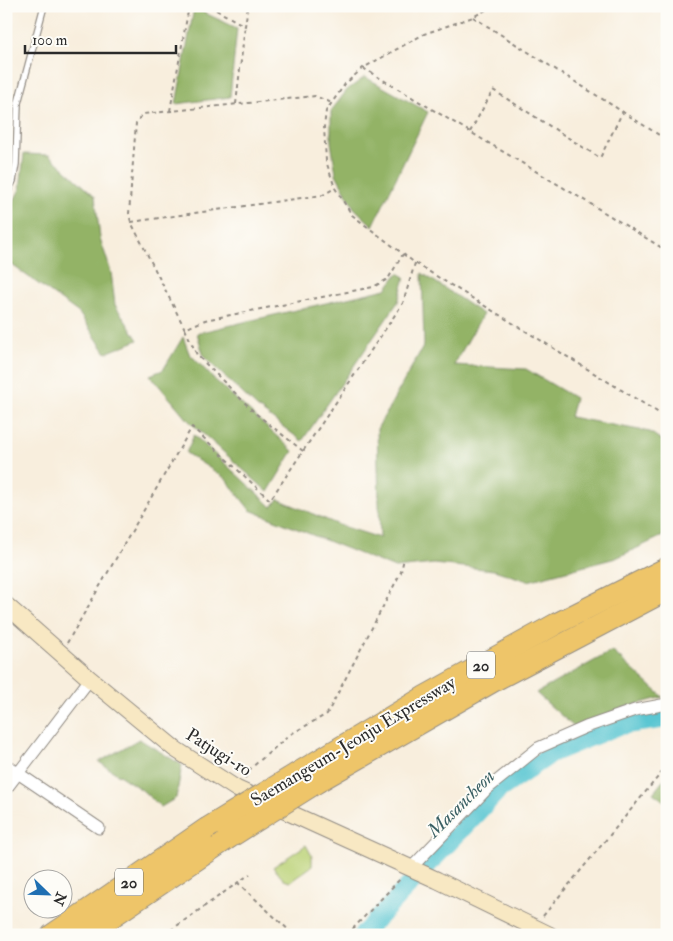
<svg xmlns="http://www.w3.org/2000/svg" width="673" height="941" viewBox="0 0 673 941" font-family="'IM FELL Double Pica',serif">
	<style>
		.green { fill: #bad175; stroke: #727e50 }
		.forest { fill: #93b366; stroke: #5f6f48 }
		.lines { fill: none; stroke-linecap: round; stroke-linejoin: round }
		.river { stroke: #5ac6d2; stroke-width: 18 }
		.lane-casing { stroke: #928c84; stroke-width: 8 }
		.street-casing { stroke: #928c84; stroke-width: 13 }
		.secondary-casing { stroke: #928c84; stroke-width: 18 }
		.highway-casing { stroke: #928c84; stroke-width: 23 }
		.path { stroke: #928c84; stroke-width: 2; stroke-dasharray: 4 4; stroke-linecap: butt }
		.lane { stroke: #fff; stroke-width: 5.5 }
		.street { stroke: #fff; stroke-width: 11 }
		.secondary { stroke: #f8e8c3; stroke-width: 16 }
		.highway { stroke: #eec569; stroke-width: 21 }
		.highway-bridge-casing { stroke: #928c84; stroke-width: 23; stroke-linecap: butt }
		.highway-bridge { stroke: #eec569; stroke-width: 21 }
		.labels { text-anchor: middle; stroke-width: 4; stroke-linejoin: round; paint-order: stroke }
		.shield { fill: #fdfcf7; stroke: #6a6a68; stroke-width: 1 }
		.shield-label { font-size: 16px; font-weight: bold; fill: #2b2b2b }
		.street-label { font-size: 18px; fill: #2b2b2b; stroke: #fdfcf7 }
		.water-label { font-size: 19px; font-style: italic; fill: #3b6165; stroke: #fdfcf7 }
	</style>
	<rect width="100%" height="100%" fill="#fdfcf7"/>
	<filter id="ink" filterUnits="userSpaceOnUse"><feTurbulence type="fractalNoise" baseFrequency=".02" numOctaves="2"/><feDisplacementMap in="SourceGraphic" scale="10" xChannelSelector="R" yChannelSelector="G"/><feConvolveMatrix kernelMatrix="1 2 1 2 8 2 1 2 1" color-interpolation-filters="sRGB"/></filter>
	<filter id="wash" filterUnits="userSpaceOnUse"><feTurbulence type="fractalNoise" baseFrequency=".0096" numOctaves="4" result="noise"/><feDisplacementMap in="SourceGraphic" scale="20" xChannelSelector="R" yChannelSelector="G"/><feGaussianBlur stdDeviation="1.12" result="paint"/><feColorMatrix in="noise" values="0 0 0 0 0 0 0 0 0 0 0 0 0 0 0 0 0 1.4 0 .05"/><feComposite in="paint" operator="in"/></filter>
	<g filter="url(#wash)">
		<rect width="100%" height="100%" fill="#f8eedd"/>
		<path class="green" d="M306,845L312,856V866L290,882L284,880L273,867Z"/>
		<g class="forest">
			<path d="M194,8L237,28L230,97L176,104Z"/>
			<path d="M365,77L428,112L373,226L354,208L336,174L331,142V111L347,90Z"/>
			<path d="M24,154L49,155L95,196L100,238L111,272L115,305L138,340L106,353L79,313L12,265H6V216L20,189Z"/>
			<path d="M398,273L405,277L398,302L302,441L258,408L204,357L197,333L386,289Z"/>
			<path d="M422,273L483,314L454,365L526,369L575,398L570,417L650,432L667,444V534L616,558L528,581L494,570L434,564L395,568L250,510L225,478L186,453L194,435L272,507L278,499L339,525L380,538L377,429L424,345Z"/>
			<path d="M183,337L189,353L214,379L293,451L268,492L189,421L150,375L163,370Z"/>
			<path d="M612,651L663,697L623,708L574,727L536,693Z"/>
			<path d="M139,739L182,765L176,798L161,807L142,790L99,762Z"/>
			<path d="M667,776V803L653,793Z"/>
		</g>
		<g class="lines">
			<path class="river" d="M362,935L499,790L553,753L619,726L667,719"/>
		</g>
	</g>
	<g filter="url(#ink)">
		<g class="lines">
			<defs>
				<path id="lane" d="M6,195L13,181L16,164L18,103L44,6"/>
				<g id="street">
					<path d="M6,765L99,828"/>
					<path d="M6,789L90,679"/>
					<path d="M411,868L487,789L538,748L586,727L635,710L667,704"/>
				</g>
				<path id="secondary" d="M6,605L90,679L175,749L237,789L437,880L550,935"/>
				<g id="highway">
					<path d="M301,771L424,697L556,624L667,568"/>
					<path d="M319,781L499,678L667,590"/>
					<path d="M52,935L206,829"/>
					<path d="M85,935L227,839"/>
				</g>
			</defs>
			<use href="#lane" class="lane-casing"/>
			<use href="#street" class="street-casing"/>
			<use href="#secondary" class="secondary-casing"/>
			<use href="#highway" class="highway-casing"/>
			<g class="path">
				<path d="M209,6L245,26L248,6"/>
				<path d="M493,6L473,17L424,34L363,68L345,84L326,111L324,127L326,161L335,188L352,215L415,263L667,418"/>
				<path d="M473,17L667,140"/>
				<path d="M363,68L594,206L667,251"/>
				<path d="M236,104L245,26"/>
				<path d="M170,111L189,6"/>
				<path d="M470,132L493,90L600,158L623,111"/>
				<path d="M131,222L323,195L335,188"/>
				<path d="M185,329L131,222L129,214L136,123L143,114L315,96L332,103"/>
				<path d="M303,451L255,413L197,355L185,329L205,320L373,287L388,279L403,254"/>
				<path d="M67,643L192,427L270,500L403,303L415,263"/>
				<path d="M245,778L251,768L291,734L327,714L401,572L404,558"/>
				<path d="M237,882L294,935"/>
				<path d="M543,916L667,766"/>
				<path d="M164,935L250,874"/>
				<path d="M347,935L402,877"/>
			</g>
			<use href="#lane" class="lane"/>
			<use href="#street" class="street"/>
			<use href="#secondary" class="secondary"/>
			<use href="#highway" class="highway"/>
			<defs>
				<g id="highway-bridge">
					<path d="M206,829L301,771"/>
					<path d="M227,839L319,781"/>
				</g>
			</defs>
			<use href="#highway-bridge" class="highway-bridge-casing"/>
			<use href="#highway-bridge" class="highway-bridge"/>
		</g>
	</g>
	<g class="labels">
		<g class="shield">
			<rect x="467" y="651.5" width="28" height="27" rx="4"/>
			<rect x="115" y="868.5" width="28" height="27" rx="4"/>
		</g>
		<g class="shield-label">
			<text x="481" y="671">20</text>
			<text x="129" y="888">20</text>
		</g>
		<g class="street-label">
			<text transform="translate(353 741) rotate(-31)" y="6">Saemangeum-Jeonju Expressway</text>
			<text transform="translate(219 752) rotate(32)" y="6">Patjugi-ro</text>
		</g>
		<g class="water-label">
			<text transform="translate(460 803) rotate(-45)" y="7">Masancheon</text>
		</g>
	</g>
	<rect width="673" height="941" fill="none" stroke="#fdfcf7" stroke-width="25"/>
	<g transform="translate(48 894) rotate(113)"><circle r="24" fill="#fdfcf7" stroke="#a9a8a5"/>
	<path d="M0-4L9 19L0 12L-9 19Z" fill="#1f6fb2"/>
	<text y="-8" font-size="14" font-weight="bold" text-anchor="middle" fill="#2b2b2b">N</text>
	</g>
	<path d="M25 45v8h151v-8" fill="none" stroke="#2b2b2b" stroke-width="2.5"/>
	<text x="32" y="45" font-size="15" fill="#2b2b2b" stroke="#fdfcf7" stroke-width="4" paint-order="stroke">100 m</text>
</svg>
